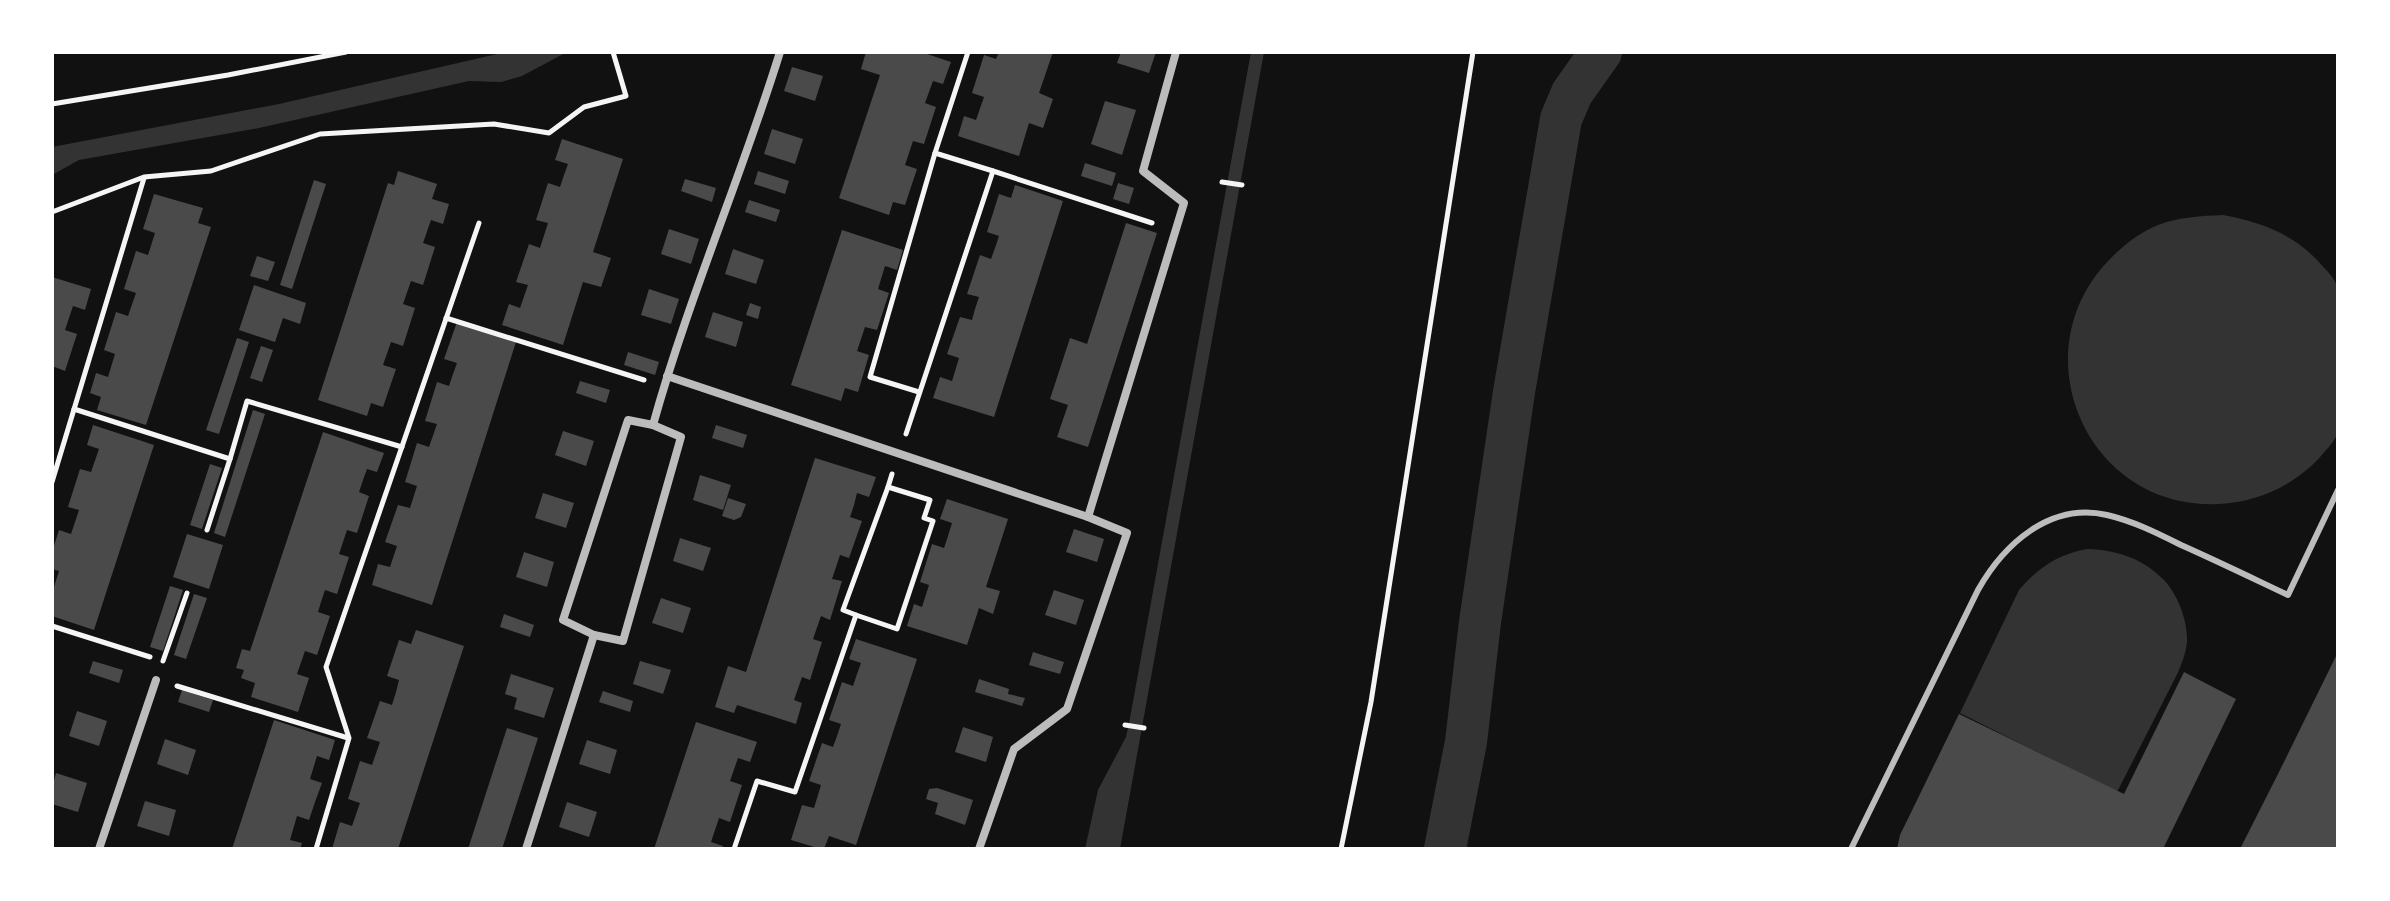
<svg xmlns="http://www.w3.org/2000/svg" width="2390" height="901" viewBox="0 0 2390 901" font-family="Jost,sans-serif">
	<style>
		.water { fill: #333 }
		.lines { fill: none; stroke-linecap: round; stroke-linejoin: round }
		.canal { stroke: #333; stroke-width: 42 }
		.building { fill: #4a4a4a }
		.path { stroke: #f5f5f5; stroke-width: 5 }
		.service { stroke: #bcbcbc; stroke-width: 6 }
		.minor { stroke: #bcbcbc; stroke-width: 8 }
	</style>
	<rect width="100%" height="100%" fill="#111"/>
	<g class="water">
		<path d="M506,52H567L522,76L501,82L469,81L259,128L79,160L52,175V147L279,104Z"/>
		<path d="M1251,52H1264L1120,849H1085L1098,790L1126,737L1130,718Z"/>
		<path d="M2223,215C2261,222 2293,234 2319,262C2325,269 2334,277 2337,286C2342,298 2338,355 2338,371C2338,390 2342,414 2338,432C2336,440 2326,450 2321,456C2295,485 2258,502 2219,504C2085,511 2017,348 2113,256C2126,243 2141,232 2158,225C2179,217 2201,216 2223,215Z"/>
		<path d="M2087,549C2117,550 2142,558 2164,580C2178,595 2188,621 2187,642C2185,664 2171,685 2162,704C2147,733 2132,763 2117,792L1960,713L2019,590C2038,568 2058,554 2087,549Z"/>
	</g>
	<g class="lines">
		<path class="canal" d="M1445,849L1466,742L1480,622L1514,392L1561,119L1572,93L1601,52"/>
	</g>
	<g class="building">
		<path d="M866,52H921L951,62L943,84L933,81L925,103L936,107L924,144L913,141L905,165L917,169L905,205L893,202L889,215L839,198L880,75L861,69Z"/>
		<path d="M999,52H1053L1039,93L1053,99L1043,128L1029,123L1019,156L958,136L964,116L976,120L984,97L972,93L984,55L996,59Z"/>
		<path d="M1121,52H1156L1149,73L1117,63Z"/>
		<path d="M792,67L823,76L815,101L784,91Z"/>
		<path d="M1105,101L1136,110L1122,155L1091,144Z"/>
		<path d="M772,129L803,139L795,164L764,154Z"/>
		<path d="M562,139L623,159L593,252L611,258L601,287L583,282L563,345L502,325L509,304L520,308L528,285L516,282L529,244L540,248L548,223L536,220L548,183L560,187L564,175L568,164L555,160Z"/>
		<path d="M1085,163L1116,173L1112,186L1081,176Z"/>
		<path d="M398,171L437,184L432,199L449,204L443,224L431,220L423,243L435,247L423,285L411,281L403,304L415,308L403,346L391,342L383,365L396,369L383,407L371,403L367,416L318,400L388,183L394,185Z"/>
		<path d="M758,171L789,181L785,194L754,184Z"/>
		<path d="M685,179L716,188L712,202L681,191Z"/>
		<path d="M314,180L326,184L292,289L280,285Z"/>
		<path d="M1118,183L1134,188L1129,204L1113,199Z"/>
		<path d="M1015,185L1063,201L994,417L933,398L940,377L952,381L959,358L947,354L960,317L972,320L975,309L979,297L967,294L980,255L991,259L995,248L999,236L987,232L999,194L1011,198Z"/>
		<path d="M154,194L203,208L198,223L211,227L146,425L97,410L101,397L90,393L96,373L108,377L115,354L104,350L116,312L128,316L136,293L124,289L136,251L148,255L155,233L143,229Z"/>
		<path d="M749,200L780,210L776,222L745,212Z"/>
		<path d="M1126,223L1157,233L1088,447L1057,437L1068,405L1050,399L1070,338L1087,344Z"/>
		<path d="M669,229L699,239L691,264L661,254Z"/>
		<path d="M842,230L903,250L897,270L885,266L878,289L889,293L877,330L865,327L857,351L869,355L858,392L845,388L841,401L791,385Z"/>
		<path d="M733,249L764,260L756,284L725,274Z"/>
		<path d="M257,256L275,262L268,281L250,276Z"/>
		<path d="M52,277L91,289L85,310L73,306L65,330L77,334L65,371L52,366Z"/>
		<path d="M254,285L306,303L300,324L283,318L275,342L239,330Z"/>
		<path d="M649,289L679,299L671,324L641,315Z"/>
		<path d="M750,303L761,307L758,319L746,315Z"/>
		<path d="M713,312L743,322L736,347L705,337Z"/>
		<path d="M457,322L516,342L432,605L372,585L378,564L390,567L397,546L385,542L398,505L410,508L417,486L405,482L417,443L429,447L437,424L425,421L437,382L449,386L453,374L457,363L444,359Z"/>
		<path d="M237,338L249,342L219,434L206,430Z"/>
		<path d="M261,346L273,350L262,382L250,378Z"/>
		<path d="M628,352L659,362L655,375L624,365Z"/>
		<path d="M580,381L610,390L606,403L576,393Z"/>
		<path d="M253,410L265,414L225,537L214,533Z"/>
		<path d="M93,425L154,445L94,630L52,616V593L59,571L52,569V552L59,530L71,534L79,510L68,507L80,469L91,472L99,449L87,445Z"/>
		<path d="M716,425L747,435L743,448L712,438Z"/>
		<path d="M563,431L594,441L586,466L555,455Z"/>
		<path d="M323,432L384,453L377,472L367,469L363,480L359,492L369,496L357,533L347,530L339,554L349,557L337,594L325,590L321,602L318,612L330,616L317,655L305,651L297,674L309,678L298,712L251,697L255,683L241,678L244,670L236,668L242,649L250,651Z"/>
		<path d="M815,458L876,477L869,497L857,493L854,505L850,517L862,521L849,558L840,555L832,579L842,581L830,620L821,616L813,639L822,642L810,680L802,677L794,700L802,703L796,724L737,705L734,713L715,707L728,666L746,672Z"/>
		<path d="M210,464L222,468L202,529L190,525Z"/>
		<path d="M700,475L731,485L723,510L693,500Z"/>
		<path d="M543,493L574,503L566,528L535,518Z"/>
		<path d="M728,498L746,504L741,517L734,520L722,516Z"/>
		<path d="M947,499L1008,519L986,587L1000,591L993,614L979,608L967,645L907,626L914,604L922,607L929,585L920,582L932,544L944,548L948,536L952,523L940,519Z"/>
		<path d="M1074,529L1104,539L1097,562L1066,552Z"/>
		<path d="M187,534L223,545L209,589L173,577Z"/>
		<path d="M680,538L711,548L703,571L673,561Z"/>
		<path d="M524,552L554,562L547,587L516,577Z"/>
		<path d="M170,586L183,590L163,651L150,647Z"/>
		<path d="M1054,590L1084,600L1076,625L1045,615Z"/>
		<path d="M194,594L207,598L186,659L174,655Z"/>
		<path d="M661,598L691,608L683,633L652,623Z"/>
		<path d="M504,614L534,625L530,637L500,627Z"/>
		<path d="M416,630L464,646L398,849H332L340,822L352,826L360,803L348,799L360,761L372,765L380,742L367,738L380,701L392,705L396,692L399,680L387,676L399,640L411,644Z"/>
		<path d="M856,639L917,659L856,845L829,836L824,849H821L791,840L802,805L814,808L821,785L809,781L822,743L833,747L837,736L841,724L829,720L842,682L853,686L857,674L861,663L849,659Z"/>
		<path d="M1033,652L1064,662L1060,674L1029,665Z"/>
		<path d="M2338,652V849H2240L2280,770Z"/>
		<path d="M93,661L123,670L119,683L89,673Z"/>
		<path d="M640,661L671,670L663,694L633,684Z"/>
		<path d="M2184,672L2236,699L2163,849H1897L1900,835L1959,714L2124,794Z"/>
		<path d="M511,674L554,688L544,718L514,709L517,698L505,694Z"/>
		<path d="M979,679L1009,689L1008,694L1025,698L1022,706L975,692Z"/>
		<path d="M182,690L213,700L209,712L178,702Z"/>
		<path d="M603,691L633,701L630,712L599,702Z"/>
		<path d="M77,711L107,721L99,746L69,736Z"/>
		<path d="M274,720L335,740L329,760L317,756L310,779L322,783L315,802L309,820L297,816L290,840L302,843L300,849H232Z"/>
		<path d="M696,722L757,742L750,762L738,758L730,781L742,785L730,822L719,818L711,842L723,846L722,849H654Z"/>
		<path d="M963,727L993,737L986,762L955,752Z"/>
		<path d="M507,728L538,738L502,849H468Z"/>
		<path d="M165,739L196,750L188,775L157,764Z"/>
		<path d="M587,740L617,750L610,774L579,764Z"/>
		<path d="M56,773L87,783L78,812L52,804V787Z"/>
		<path d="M937,788L973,800L965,825L935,814L938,803L926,799L929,789Z"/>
		<path d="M145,801L176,810L169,836L137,826Z"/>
		<path d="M567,802L597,812L589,837L559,827Z"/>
	</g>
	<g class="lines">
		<g class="path">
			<path d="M52,104L228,75L346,52"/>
			<path d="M993,171L1152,223"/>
			<path d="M1222,182L1242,185"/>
			<path d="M52,212L144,177L211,171L320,134L494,124L549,133L584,107L626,96L613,52"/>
			<path d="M446,318L644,380"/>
			<path d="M919,392L870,377L935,153"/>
			<path d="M74,409L230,459L247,401L402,447"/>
			<path d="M906,434L993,171L935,153L968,52"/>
			<path d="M52,482L144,178"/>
			<path d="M207,530L230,459"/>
			<path d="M856,615L843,610L888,487"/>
			<path d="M52,626L150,657"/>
			<path d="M163,661L187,593"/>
			<path d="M177,686L348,738"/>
			<path d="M1125,725L1144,728"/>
			<path d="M316,849L349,738L326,667L479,223"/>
			<path d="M734,849L757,781L795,792L856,615L897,629L933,521L924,518L930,500L888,487L892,474"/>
			<path d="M1341,849L1371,702L1473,52"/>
		</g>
		<path class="service" d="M1851,849L1978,590C2004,544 2050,502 2107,515C2133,521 2157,533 2181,545C2217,561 2252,578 2288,595L2338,490"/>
		<g class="minor">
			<path d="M667,376L1088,517"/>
			<path d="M594,635L563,620L628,420L653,425"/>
			<path d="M99,849L156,680"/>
			<path d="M526,849L594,635L623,641L681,437L653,425C688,299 741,178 780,52"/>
			<path d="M979,849L1014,749L1067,709L1127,533L1088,517L1184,203L1143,171L1176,52"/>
		</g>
	</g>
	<rect width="2390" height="901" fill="none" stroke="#ffffff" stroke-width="108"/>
</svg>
